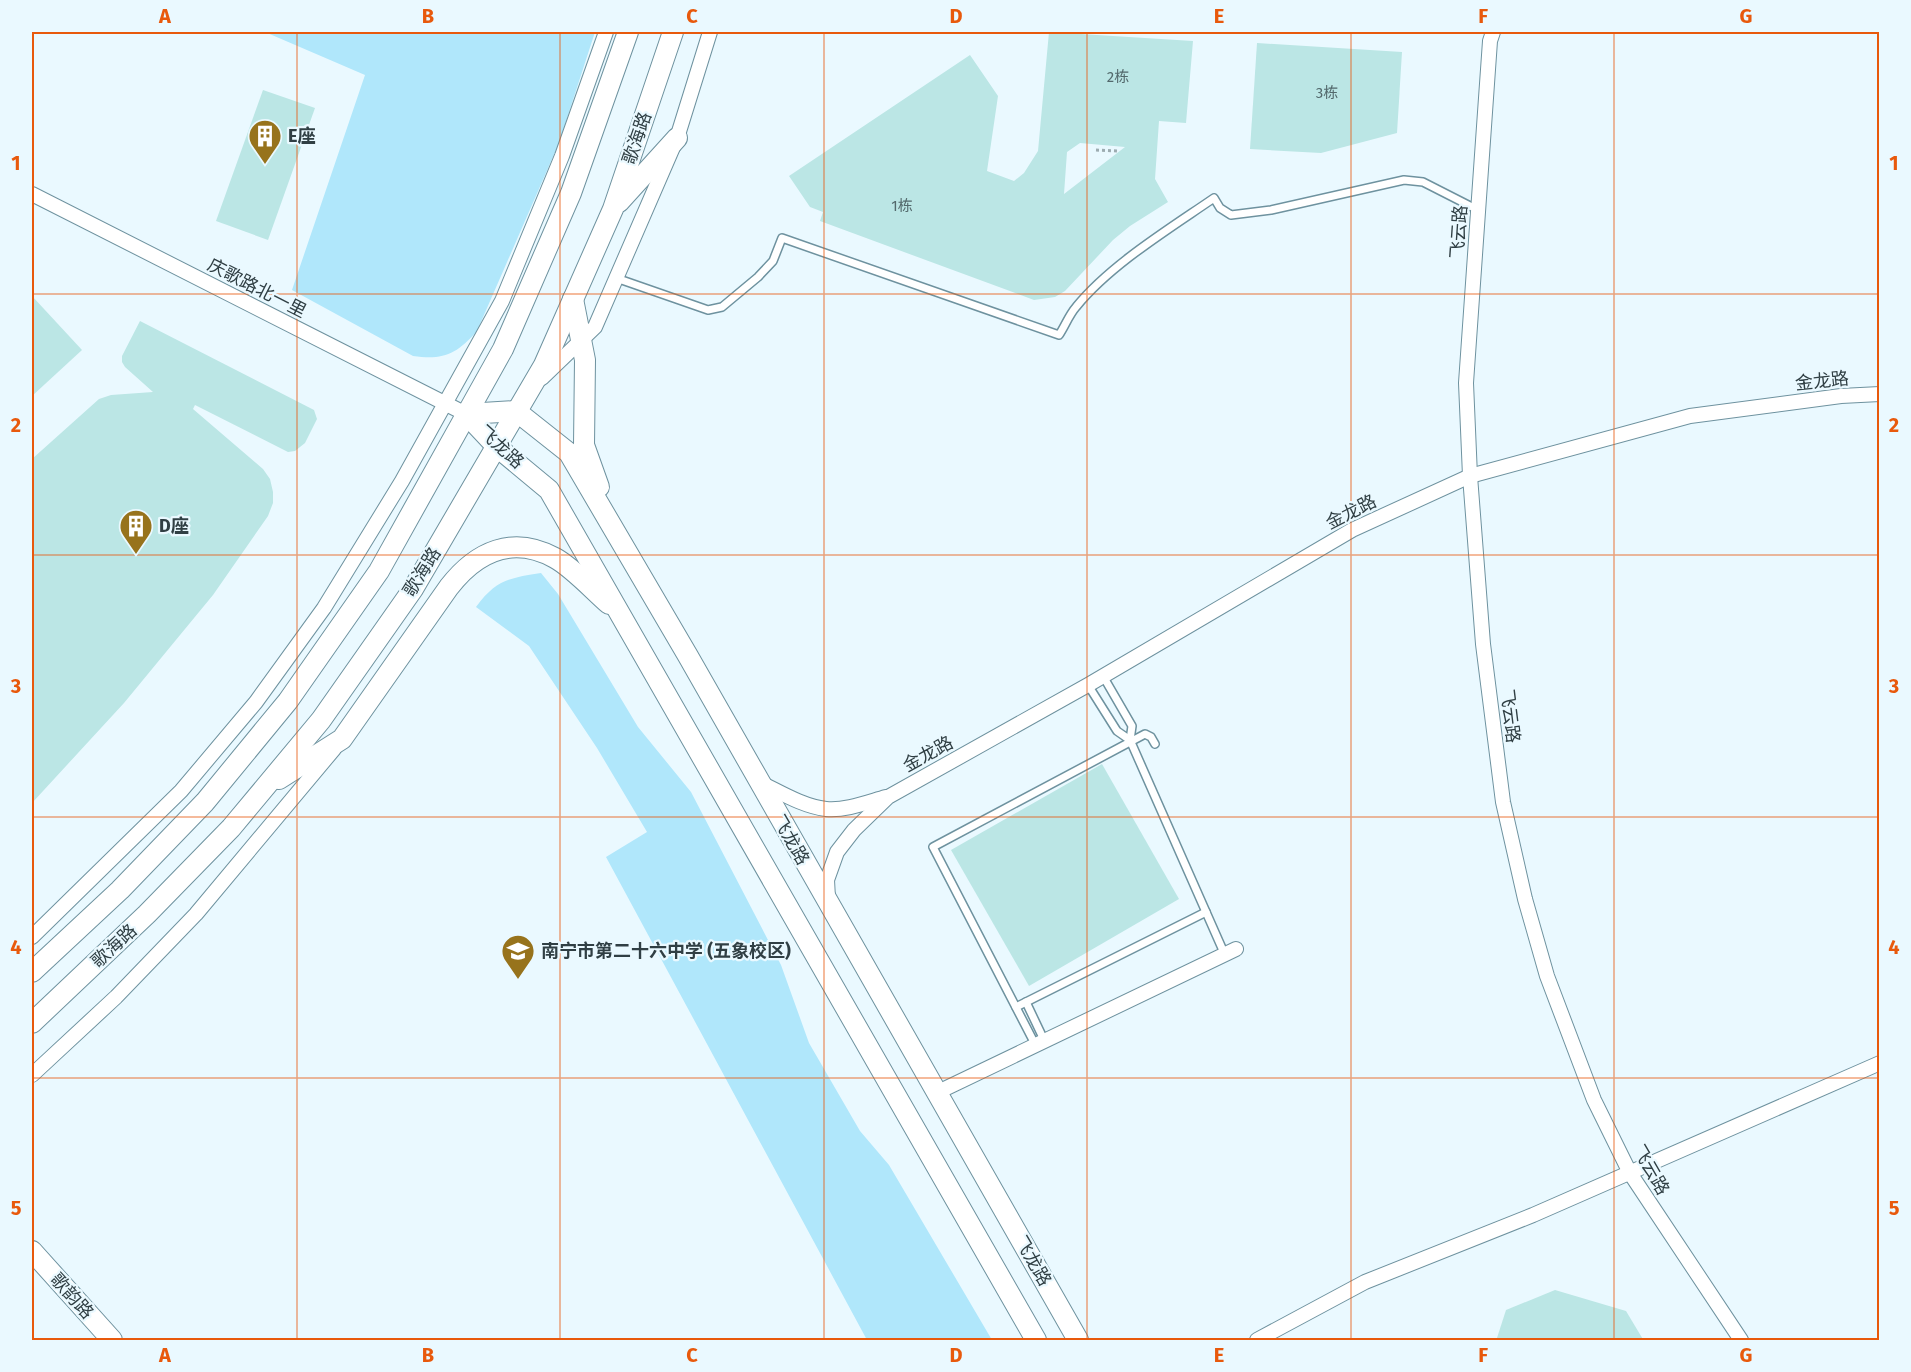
<svg xmlns="http://www.w3.org/2000/svg" width="1911" height="1372" viewBox="0 0 1911 1372" font-family="'Fira Sans','Noto Sans SC',sans-serif">
	<style>
		.green { fill: #b0e7fb }
		.building { fill: #bbe6e5; fill-rule: evenodd }
		.lines { fill: none; stroke-linecap: round; stroke-linejoin: round }
		.lane-casing { stroke: #6e929f; stroke-width: 10 }
		.street-casing { stroke: #6e929f; stroke-width: 16 }
		.secondary-casing { stroke: #6e929f; stroke-width: 22 }
		.path { stroke: #9dacb1; stroke-width: 3; stroke-dasharray: 3 3; stroke-linecap: butt }
		.lane { stroke: #fff; stroke-width: 7 }
		.street { stroke: #fff; stroke-width: 14 }
		.secondary { stroke: #fff; stroke-width: 20 }
		.grid { fill: none; stroke: #e8590c; stroke-width: 1.5; stroke-opacity: 0.55 }
		.labels { text-anchor: middle; stroke-width: 4.5; stroke-linejoin: round; paint-order: stroke }
		.number-label { font-size: 15px; fill: #53696c }
		.poi-label { font-size: 18px; font-weight: bold; fill: #303f44; stroke: #eaf9ff; text-anchor: start }
		.street-label { font-size: 18px; fill: #303f44; stroke: #eaf9ff }
		.neatline { fill: none; stroke: #e8590c; stroke-width: 2 }
		.grid-label { font-size: 20px; text-anchor: middle; font-weight: bold; fill: #e8590c }
	</style>
	<rect width="100%" height="100%" fill="#eaf9ff"/>
	<g class="green">
		<path d="M265,32H595L559,143L477,331C456,355 443,360 413,356L292,290L365,75Z"/>
		<path d="M541,573L558,594L638,727L691,792L781,965L809,1043L860,1131L889,1165L992,1340H867L606,857L647,832L597,748L529,646L476,607C496,580 509,578 541,573Z"/>
	</g>
	<g class="building">
		<path d="M1049,32L1193,41L1186,123L1159,121L1155,179L1168,202L1130,226L1113,240L1065,291L1055,297L1034,300L820,221L823,212L810,207L789,176L970,55L998,96L987,171L1014,181L1024,173L1038,151ZM1080,143L1125,147L1064,194L1067,152Z"/>
		<path d="M1257,43L1402,52L1397,133L1321,153L1250,149Z"/>
		<path d="M263,90L315,108L268,240L216,221Z"/>
		<path d="M32,296L82,350L32,396Z"/>
		<path d="M140,321L314,410L317,419L305,443L295,451L288,452L195,405L193,409L263,469L270,479L273,492V503L268,516L213,595L124,703L32,803V459L99,399L111,395L153,392L125,367L122,362V356Z"/>
		<path d="M1102,764L1179,899L1029,986L951,850Z"/>
		<path d="M1555,1290L1626,1311L1644,1341H1496L1506,1310Z"/>
	</g>
	<g class="lines">
		<defs>
			<g id="lane">
				<path d="M616,278L708,310L722,307L758,277L773,261L782,238L1059,335C1065,326 1069,315 1076,307C1110,265 1169,229 1214,198L1220,208L1231,215L1271,210L1404,180L1423,182L1478,210"/>
				<path d="M1103,676L1132,726L1130,740L1225,955"/>
				<path d="M1088,685L1117,731L1130,740"/>
				<path d="M1026,1002L1045,1042"/>
				<path d="M1016,1007L1206,912"/>
				<path d="M1036,1046L933,847L1145,734L1151,737L1155,744"/>
			</g>
			<g id="street">
				<path d="M1493,32L1490,41L1466,383L1470,476L1483,644L1503,802L1525,899L1547,976L1594,1100L1630,1173L1741,1340"/>
				<path d="M32,194L466,414"/>
				<path d="M542,378L595,327L677,138L710,32"/>
				<path d="M759,782C780,792 802,806 826,809C845,811 868,802 886,797"/>
				<path d="M828,898L827,880L837,852L854,830L888,797L1088,685L1352,530L1470,476L1690,416L1841,396L1880,394"/>
				<path d="M32,937L181,791L256,702L324,608L402,481L502,301L562,156L606,32"/>
				<path d="M32,1075L116,997L196,914L334,749"/>
				<path d="M936,1093L1236,949"/>
				<path d="M1257,1340L1365,1282L1533,1215L1880,1063"/>
			</g>
			<g id="secondary">
				<path d="M619,202L677,138"/>
				<path d="M573,299L585,360L584,445L599,487"/>
				<path d="M466,414L516,411L569,453L688,656L1078,1340"/>
				<path d="M466,414L496,446L549,490L1036,1340"/>
				<path d="M279,779L342,739L449,587C477,551 513,535 555,558C572,567 594,591 609,604"/>
				<path d="M32,972L120,890L205,802L288,701L379,571L503,349L571,193L628,32"/>
				<path d="M32,1023L147,914L231,828L321,720L413,589L544,365L613,209L673,32"/>
				<path d="M32,1251L112,1340"/>
			</g>
		</defs>
		<use href="#lane" class="lane-casing"/>
		<use href="#street" class="street-casing"/>
		<use href="#secondary" class="secondary-casing"/>
		<path class="path" d="M1096,150L1118,151"/>
		<use href="#lane" class="lane"/>
		<use href="#street" class="street"/>
		<use href="#secondary" class="secondary"/>
	</g>
	<path class="grid" d="M297,32V1340M560,32V1340M824,32V1340M1087,32V1340M1351,32V1340M1614,32V1340M32,294H1880M32,555H1880M32,817H1880M32,1078H1880"/>
	<defs>
		<symbol id="building-pin" viewBox="-11 -11 22 30"><path d="M0 17L-7.5 6A9.5 9.5 0 1 1 7.5 6Z" fill="#97731c" stroke="#eaf9ff"/><path d="M-4-6H4V6H1V3H-1V6H-4ZM-2.5-4.3h1.7v1.8h-1.7ZM.8-4.3h1.7v1.8H.8ZM-2.5-1h1.7V.8h-1.7ZM.8-1h1.7V.8H.8Z" fill="#fff"/></symbol>
		<symbol id="school-pin" viewBox="-11 -11 22 30"><path d="M0 17L-7.5 6A9.5 9.5 0 1 1 7.5 6Z" fill="#97731c" stroke="#eaf9ff"/><path d="M0-5L7-2L0 1L-7-2ZM-4 1L0 2.5L4 1V4Q0 6-4 4Z" fill="#fff"/></symbol>
	</defs>
	<g fill-rule="evenodd">
		<use href="#building-pin" x="246" y="117" width="38" height="52"/>
		<use href="#building-pin" x="117" y="507" width="38" height="52"/>
		<use href="#school-pin" x="499" y="932" width="38" height="52"/>
	</g>
	<g class="labels">
		<g class="number-label">
			<text x="1118" y="82">2栋</text>
			<text x="1327" y="98">3栋</text>
			<text x="902" y="211">1栋</text>
		</g>
		<g class="poi-label">
			<text x="288" y="142">E座</text>
			<text x="159" y="532">D座</text>
			<text x="541" y="957">南宁市第二十六中学 (五象校区)</text>
		</g>
		<g class="street-label">
			<text transform="translate(637 138) rotate(-71)" y="6">歌海路</text>
			<text transform="translate(1459 232) rotate(-86)" y="6">飞云路</text>
			<text transform="translate(257 288) rotate(27)" y="6">庆歌路北一里</text>
			<text transform="translate(1822 381) rotate(-6)" y="6">金龙路</text>
			<text transform="translate(501 447) rotate(42)" y="6">飞龙路</text>
			<text transform="translate(1351 512) rotate(-27)" y="6">金龙路</text>
			<text transform="translate(422 572) rotate(-58)" y="6">歌海路</text>
			<text transform="translate(1510 716) rotate(83)" y="6">飞云路</text>
			<text transform="translate(928 754) rotate(-29)" y="6">金龙路</text>
			<text transform="translate(791 840) rotate(60)" y="6">飞龙路</text>
			<text transform="translate(114 946) rotate(-43)" y="6">歌海路</text>
			<text transform="translate(1651 1170) rotate(60)" y="6">飞云路</text>
			<text transform="translate(1033 1261) rotate(60)" y="6">飞龙路</text>
			<text transform="translate(72 1296) rotate(48)" y="6">歌韵路</text>
		</g>
	</g>
	<rect width="1911" height="1372" fill="none" stroke="#eaf9ff" stroke-width="66"/>
	<rect x="33" y="33" width="1845" height="1306" class="neatline"/>
	<g class="grid-label">
		<text x="165" y="23">A</text>
		<text x="428" y="23">B</text>
		<text x="692" y="23">C</text>
		<text x="956" y="23">D</text>
		<text x="1219" y="23">E</text>
		<text x="1483" y="23">F</text>
		<text x="1746" y="23">G</text>
		<text x="16" y="170">1</text>
		<text x="1894" y="170">1</text>
		<text x="16" y="432">2</text>
		<text x="1894" y="432">2</text>
		<text x="16" y="693">3</text>
		<text x="1894" y="693">3</text>
		<text x="16" y="954">4</text>
		<text x="1894" y="954">4</text>
		<text x="16" y="1215">5</text>
		<text x="1894" y="1215">5</text>
		<text x="165" y="1362">A</text>
		<text x="428" y="1362">B</text>
		<text x="692" y="1362">C</text>
		<text x="956" y="1362">D</text>
		<text x="1219" y="1362">E</text>
		<text x="1483" y="1362">F</text>
		<text x="1746" y="1362">G</text>
	</g>
</svg>
